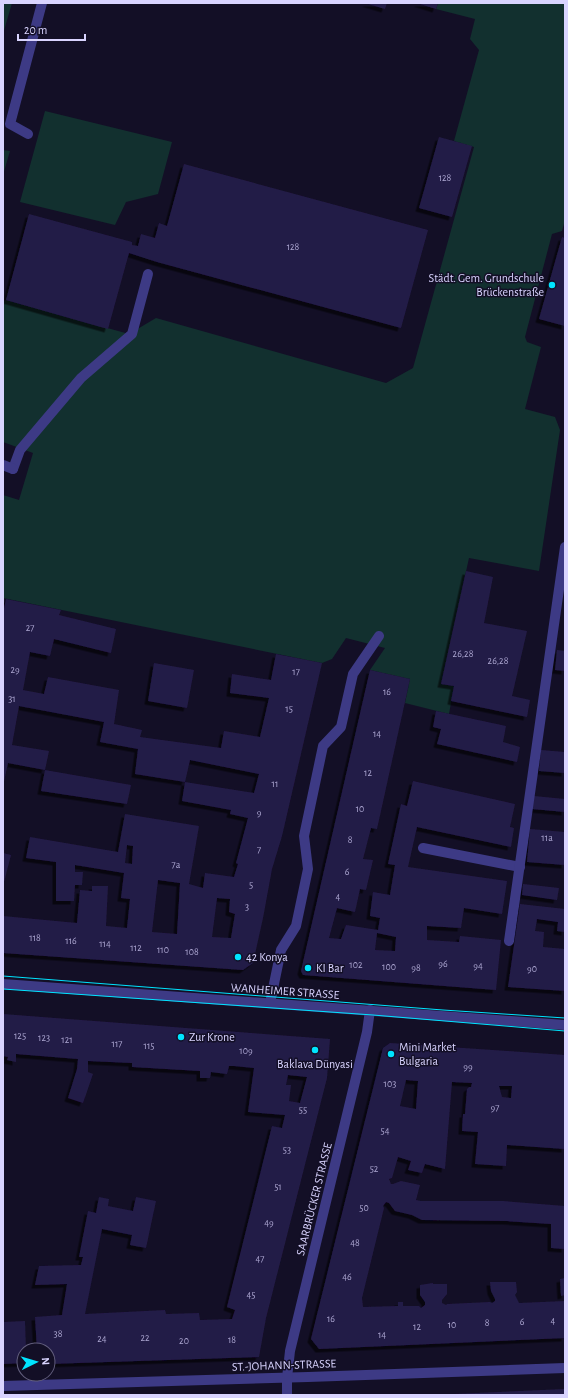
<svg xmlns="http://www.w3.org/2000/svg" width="568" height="1398" viewBox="0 0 568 1398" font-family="'Alegreya Sans',sans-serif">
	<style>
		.green { fill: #12302f }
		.building { fill: #241b47; fill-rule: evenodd; filter: url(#shadow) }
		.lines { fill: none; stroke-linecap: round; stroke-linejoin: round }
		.service { stroke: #3d3a85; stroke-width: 10 }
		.minor { stroke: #3d3a85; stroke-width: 10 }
		.tertiary { stroke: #3d3a85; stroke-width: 10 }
		.tram { stroke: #00e5ff; stroke-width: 1 }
		.poi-dot { fill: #00e5ff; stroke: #130f26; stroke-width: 1.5 }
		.labels { text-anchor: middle; stroke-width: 3; stroke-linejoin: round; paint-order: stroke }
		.number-label { font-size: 10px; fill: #aca6d1 }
		.poi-label { font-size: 12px; fill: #d9d4ff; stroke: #130f26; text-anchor: start }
		.street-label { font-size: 12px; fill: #d9d4ff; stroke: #130f26 }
	</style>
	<defs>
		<filter id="shadow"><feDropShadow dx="-3.5" dy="3.5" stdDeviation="0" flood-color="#0009"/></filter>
	</defs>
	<rect width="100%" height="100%" fill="#130f26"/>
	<g class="green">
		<path d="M3,3H12L3,34Z"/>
		<path d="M438,3H565V220L562,231L552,234L525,337L527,342L541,347L525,409L555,417L560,430L539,571L469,558L441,684L454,686L449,714L405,703L410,679L370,670L385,648L346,638L332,659L322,663L3,598V495L19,500L33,453L3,442V301L6,300L129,334L156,318L386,383L413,368L474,147L454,141L479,50L470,39L475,19L436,9Z"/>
		<path d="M45,111L172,142L158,194L126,202L115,225L20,202Z"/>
		<path d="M3,150L10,151L3,175Z"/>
	</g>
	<g class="building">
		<path d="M365,3H387L385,9Z"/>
		<path d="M417,3H438L436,9Z"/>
		<path d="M439,137L472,146L452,217L419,208Z"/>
		<path d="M184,164L428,230L401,328L157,262L129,253L108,329L6,300L29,214L132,242V245L138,246L141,234L155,238L159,223L167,226Z"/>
		<path d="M562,237L565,238V326L539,319Z"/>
		<path d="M466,571L493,577L484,623L527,631L512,696L530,700L527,717L451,701L454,686L441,684Z"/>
		<path d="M6,599L61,610L59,615L116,629L111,653L54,639L50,656L30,652L23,690L44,694L48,677L119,690L114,724L142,730L140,737L221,748L224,731L260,737L269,698L230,693L232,674L271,680L276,654L322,663L282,836L272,869L263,918L253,963L243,970L3,953V916L77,923L80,890L92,891V886H108L106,926L127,928L130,899L121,898L124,873L75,865V872H83L82,885H75L74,901H56V862L26,858L30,837L118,852L125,814L199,826L189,884L203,888L205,873L234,877L238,864L236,863L248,818L230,814L231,810L182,801L185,782L254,793L259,774L190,760L185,782L135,774L138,749L100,742L104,722L19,706L12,745L49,751L45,770L8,763L3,786V613ZM127,845L133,846L132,864L125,863ZM158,880L180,883L177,934L152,932ZM217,898L230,899L229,912L235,914L231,938L212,937Z"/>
		<path d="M557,650L565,651V671L555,670Z"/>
		<path d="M154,663L194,670L187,708L148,701Z"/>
		<path d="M370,670L410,679L377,829L371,828L363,859L373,860L366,890L360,889L355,912L337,908L329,938L341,939L346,925L378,930L380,918L370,916L373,892L390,895L395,865L388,864L401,804L407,806L413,781L515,804L510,827L514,828L511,847L417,827L408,867L507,881L502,914L464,908L461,928L427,926V940L459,942L460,936L501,940L496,990L303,975L301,971ZM377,933L396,937L395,951L375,950Z"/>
		<path d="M436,711L506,726L503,742L520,747L517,762L437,744L441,729L433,727Z"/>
		<path d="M541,750L565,752V773L539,771Z"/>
		<path d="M45,770L131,785L127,804L41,791Z"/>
		<path d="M534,796L565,799V812L532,809Z"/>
		<path d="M530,829L565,832V865L527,862Z"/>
		<path d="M3,853L11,855L4,882H3Z"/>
		<path d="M523,884L559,888L557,900L522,895Z"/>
		<path d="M520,904L565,909V932L557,931L558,922L537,919L535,931L544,932L543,947L565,949V991L508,987Z"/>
		<path d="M3,1014L330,1039L327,1078L266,1318L259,1357L48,1364V1350H37L35,1317L62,1315L67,1284L35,1285L39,1266L81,1265L83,1257H79L88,1211L96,1213L99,1197L109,1199L108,1206L133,1211L136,1197L156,1201L146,1248L130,1245L132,1235L102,1229L85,1314L165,1310L166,1314L199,1313L200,1320L232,1319L235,1310L227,1307L272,1126L282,1128L285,1115L248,1112L254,1068L234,1066H229L227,1074L211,1072L210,1078H200V1071L132,1067V1063L88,1061V1072L93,1074L83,1103L68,1098L77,1069L78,1059L16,1054V1062L7,1060L8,1057L3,1056ZM288,1075L307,1077L300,1103L289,1101L291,1085H286Z"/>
		<path d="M390,1043L565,1055V1149L507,1145L506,1166L475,1164L478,1132L462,1131L463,1114H465L467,1089L469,1087H471L472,1083L452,1082L445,1169L425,1164L422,1173L408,1170L411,1161L398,1157L392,1178L389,1179L391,1184H393L401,1181L420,1185L416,1200L421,1201H503L565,1206V1249L551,1248V1224L506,1221L422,1220L412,1215L395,1211L389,1203L386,1202L383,1206L384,1208L362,1298L363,1307L398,1306V1302H403V1306H419L421,1308L425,1305V1302L420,1295V1285L433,1283V1284H447V1294L442,1300V1303L446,1305L447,1304L490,1302L492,1303L495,1301V1299L491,1291L490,1282H516L517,1292L515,1295L519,1303L565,1301V1338L319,1349L311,1339L383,1048ZM406,1080L418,1081L416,1109L400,1106ZM499,1086H512L511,1098L502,1097Z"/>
		<path d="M565,1278V1295L561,1296L560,1279Z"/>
		<path d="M25,1321L26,1350H24V1363L3,1364V1322Z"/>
		<path d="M565,1389V1395H454V1394Z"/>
	</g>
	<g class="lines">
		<g class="service">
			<path d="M28,134L10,124L42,3"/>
			<path d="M13,469L20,450L81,378L132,334L148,274"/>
			<path d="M423,848L520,867"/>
			<path d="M509,941L565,547"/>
		</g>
		<g class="minor">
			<path d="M3,465L13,469"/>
			<path d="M270,1003L281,950L296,926L308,869L304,836L323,746L341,727L353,674L379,636"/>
			<path d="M3,1386L308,1377L565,1368"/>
			<path d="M287,1395V1378L290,1351L367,1032L370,1010"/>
		</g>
		<path class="tertiary" d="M3,984L565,1025"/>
		<g class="tram">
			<path d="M3,976L443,1010L565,1018"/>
			<path d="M3,989L373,1015L565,1031"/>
		</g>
	</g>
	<g class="poi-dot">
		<circle cx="552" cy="285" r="4"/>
		<circle cx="238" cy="957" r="4"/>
		<circle cx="308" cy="968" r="4"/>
		<circle cx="181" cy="1037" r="4"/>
		<circle cx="315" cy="1050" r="4"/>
		<circle cx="391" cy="1054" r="4"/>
	</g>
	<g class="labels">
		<g class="number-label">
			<text x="445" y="181">128</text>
			<text x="293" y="250">128</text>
			<text x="30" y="631">27</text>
			<text x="463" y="657">26,28</text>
			<text x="498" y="664">26,28</text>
			<text x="15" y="673">29</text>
			<text x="296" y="675">17</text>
			<text x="387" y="695">16</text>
			<text x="12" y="702">31</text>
			<text x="289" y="712">15</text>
			<text x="377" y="737">14</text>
			<text x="368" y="776">12</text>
			<text x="275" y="787">11</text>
			<text x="360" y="812">10</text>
			<text x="259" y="816">9</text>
			<text x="547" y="841">11a</text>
			<text x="350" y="843">8</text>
			<text x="259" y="853">7</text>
			<text x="176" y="868">7a</text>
			<text x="347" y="875">6</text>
			<text x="251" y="888">5</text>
			<text x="338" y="900">4</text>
			<text x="247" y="910">3</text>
			<text x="35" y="941">118</text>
			<text x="71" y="944">116</text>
			<text x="105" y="947">114</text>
			<text x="136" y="951">112</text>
			<text x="163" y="953">110</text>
			<text x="192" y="955">108</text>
			<text x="443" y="967">96</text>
			<text x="356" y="968">102</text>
			<text x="478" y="969">94</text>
			<text x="389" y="970">100</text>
			<text x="416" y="971">98</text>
			<text x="532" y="972">90</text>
			<text x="20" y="1039">125</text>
			<text x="44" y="1041">123</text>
			<text x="67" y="1043">121</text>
			<text x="117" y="1047">117</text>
			<text x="149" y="1049">115</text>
			<text x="246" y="1054">109</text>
			<text x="468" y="1070">99</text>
			<text x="390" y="1087">103</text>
			<text x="495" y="1111">97</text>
			<text x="303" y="1113">55</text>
			<text x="385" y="1134">54</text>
			<text x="287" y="1153">53</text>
			<text x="374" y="1172">52</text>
			<text x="278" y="1190">51</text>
			<text x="364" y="1211">50</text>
			<text x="269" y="1226">49</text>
			<text x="355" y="1246">48</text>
			<text x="260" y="1262">47</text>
			<text x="347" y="1280">46</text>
			<text x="251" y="1298">45</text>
			<text x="331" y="1322">16</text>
			<text x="553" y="1324">4</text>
			<text x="522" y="1325">6</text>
			<text x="487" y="1326">8</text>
			<text x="452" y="1328">10</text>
			<text x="417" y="1330">12</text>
			<text x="58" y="1337">38</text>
			<text x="382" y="1338">14</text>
			<text x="145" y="1341">22</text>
			<text x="102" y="1342">24</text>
			<text x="232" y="1343">18</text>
			<text x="184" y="1344">20</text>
		</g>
		<g class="poi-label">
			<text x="544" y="282" text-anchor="end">Städt. Gem. Grundschule<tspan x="544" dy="14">Brückenstraße</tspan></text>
			<text x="246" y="961">42 Konya</text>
			<text x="316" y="972">KI Bar</text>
			<text x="189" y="1041">Zur Krone</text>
			<text x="399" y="1051">Mini Market<tspan x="399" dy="14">Bulgaria</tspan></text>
			<text x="315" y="1068" text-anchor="middle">Baklava Dünyasi</text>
		</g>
		<g class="street-label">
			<text transform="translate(285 991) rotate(4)" y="4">WANHEIMER STRASSE</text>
			<text transform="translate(314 1199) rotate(-76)" y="4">SAARBRÜCKER STRASSE</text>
			<text transform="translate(284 1365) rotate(-2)" y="4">ST.-JOHANN-STRASSE</text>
		</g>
	</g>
	<rect width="568" height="1398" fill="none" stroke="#d9d4ff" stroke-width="8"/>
	<g transform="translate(36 1362) rotate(85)"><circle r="19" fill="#130f26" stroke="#625e7d"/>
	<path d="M0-3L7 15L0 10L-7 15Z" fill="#00e5ff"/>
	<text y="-6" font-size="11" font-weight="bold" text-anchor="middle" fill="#d9d4ff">N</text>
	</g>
	<path d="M18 34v6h67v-6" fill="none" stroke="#d9d4ff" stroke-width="2"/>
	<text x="24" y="34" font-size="12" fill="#d9d4ff" stroke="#130f26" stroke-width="3" paint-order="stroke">20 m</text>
</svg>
